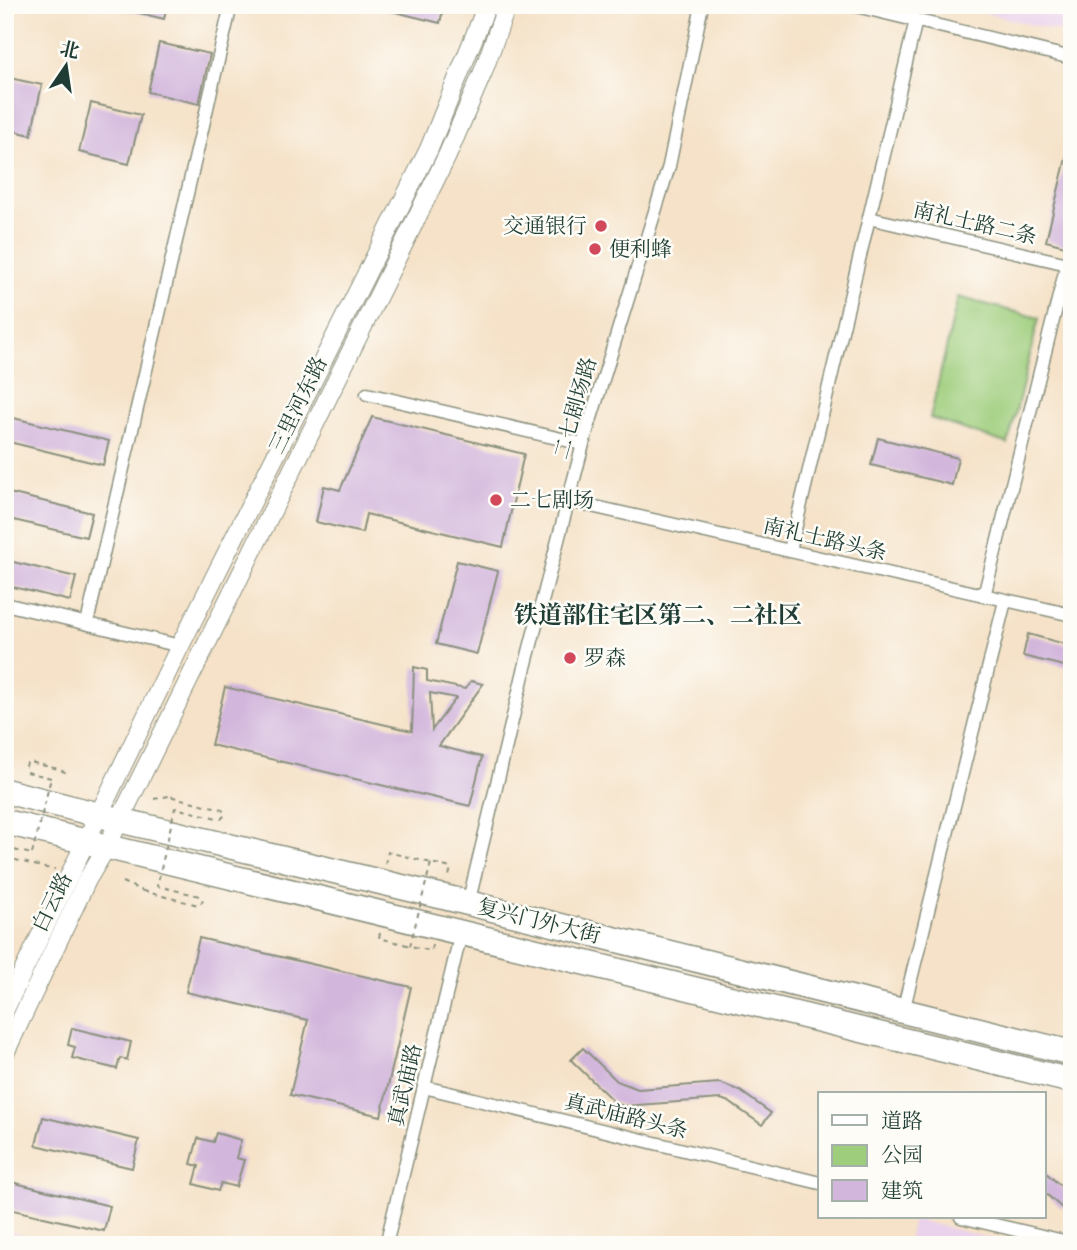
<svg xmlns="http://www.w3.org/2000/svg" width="1077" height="1250" viewBox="0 0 1077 1250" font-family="'Old Standard TT','Noto Serif SC',serif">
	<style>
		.built { fill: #ead1ec }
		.green { fill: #9ecd7b; stroke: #5e8558; stroke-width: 2 }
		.building { fill: #d2b6dc; fill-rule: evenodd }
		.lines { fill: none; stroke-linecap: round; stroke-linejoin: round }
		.street-casing { stroke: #8a907e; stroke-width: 15 }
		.secondary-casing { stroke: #8a907e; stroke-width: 20 }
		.highway-casing { stroke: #8a907e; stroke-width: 27 }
		.path { stroke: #8a907e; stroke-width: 2; stroke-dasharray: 5 5; stroke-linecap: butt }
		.street { stroke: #fff; stroke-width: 12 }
		.secondary { stroke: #fff; stroke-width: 18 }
		.highway { stroke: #fff; stroke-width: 24 }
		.path-bridge { stroke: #8a907e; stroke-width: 2; stroke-dasharray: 5 5; stroke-linecap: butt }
		.poi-dot { fill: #d1495b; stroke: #fdfcf7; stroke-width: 2.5 }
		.labels { text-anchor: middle; stroke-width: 5; stroke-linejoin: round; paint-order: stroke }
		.street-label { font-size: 21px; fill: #1f3d34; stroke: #fdfcf7 }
		.poi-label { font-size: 21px; fill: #1f3d34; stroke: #fdfcf7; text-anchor: start }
		.quarter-label { font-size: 24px; font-weight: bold; fill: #1f3d34; stroke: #fdfcf7 }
	</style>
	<rect width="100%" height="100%" fill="#fdfcf7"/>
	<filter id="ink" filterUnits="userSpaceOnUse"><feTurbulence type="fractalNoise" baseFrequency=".0143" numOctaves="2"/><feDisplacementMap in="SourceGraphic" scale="14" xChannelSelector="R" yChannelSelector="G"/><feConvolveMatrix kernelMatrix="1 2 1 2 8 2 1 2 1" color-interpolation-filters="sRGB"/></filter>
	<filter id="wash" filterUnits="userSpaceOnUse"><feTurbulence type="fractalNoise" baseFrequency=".00686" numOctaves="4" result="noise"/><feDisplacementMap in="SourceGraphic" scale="28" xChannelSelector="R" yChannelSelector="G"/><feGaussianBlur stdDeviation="1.57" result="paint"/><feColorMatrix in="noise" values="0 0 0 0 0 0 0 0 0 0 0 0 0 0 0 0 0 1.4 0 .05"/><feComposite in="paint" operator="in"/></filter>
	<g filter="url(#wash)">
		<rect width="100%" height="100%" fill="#f5e2c8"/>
		<g class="built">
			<path d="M954,5H1066L1060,32Z"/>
			<path d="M913,1219L1016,1245H907Z"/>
			<path d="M5,1231L65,1245H5Z"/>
		</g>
		<path class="green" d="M958,297L1039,318L1008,444L930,418Z"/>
		<g id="blocks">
			<g class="building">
				<path d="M123,5H167L164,19L123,9Z"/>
				<path d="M383,5H444L440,23L383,9Z"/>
				<path d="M159,43L210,54L199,104L148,92Z"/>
				<path d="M5,77L42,85L31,135L5,129Z"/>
				<path d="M91,103L141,115L129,164L79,152Z"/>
				<path d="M1068,150L1072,151V248L1046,241Z"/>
				<path d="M5,416L109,441L103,465L5,441Z"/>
				<path d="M372,417L524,454L503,547L366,514L362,533L316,522L324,486L340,490Z"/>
				<path d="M878,438L958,458L952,485L871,465Z"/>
				<path d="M5,492L92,513L86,537L5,518Z"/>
				<path d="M5,560L76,577L70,601L5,585Z"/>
				<path d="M457,561L498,571L477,654L436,644Z"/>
				<path d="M1028,634L1072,646V668L1023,656Z"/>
				<path d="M414,667L427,670V681L465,689L471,681L483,684L439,746L482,757L470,806L211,745L225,687L412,731ZM430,693L456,698L432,730Z"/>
				<path d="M199,938L411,987L381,1116L290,1095L308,1020L186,992Z"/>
				<path d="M72,1028L131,1042L127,1060L120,1058L117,1069L72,1058L75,1047L68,1045Z"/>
				<path d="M583,1048L617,1081L638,1089L720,1083L740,1091L771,1113L762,1125L729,1102L721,1099L623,1106L614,1102L571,1060Z"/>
				<path d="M43,1117L139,1140L132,1168L36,1145Z"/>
				<path d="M216,1133L241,1140L236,1158L244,1160L236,1187L221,1183L218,1191L194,1184L199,1166L191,1164L198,1138L213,1142Z"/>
				<path d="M1044,1171L1071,1195L1062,1208L1044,1192Z"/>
				<path d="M11,1182L110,1206L104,1231L5,1208Z"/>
			</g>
		</g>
	</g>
	<g filter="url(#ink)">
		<use href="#blocks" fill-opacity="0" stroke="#8a907e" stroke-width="2"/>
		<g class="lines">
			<defs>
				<g id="street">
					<path d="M852,5L1072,58"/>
					<path d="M869,218L1072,265"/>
					<path d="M367,394L583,444"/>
					<path d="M569,501L1072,615"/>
					<path d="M790,550L916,20"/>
					<path d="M984,596L1067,264"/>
					<path d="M5,604L180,646"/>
					<path d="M87,623L231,5"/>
					<path d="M468,904L523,675L583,444L669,166L702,5"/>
					<path d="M903,1011L1005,601"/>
					<path d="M424,1087L820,1183"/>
					<path d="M961,1217L1072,1243"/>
					<path d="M386,1245L461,933"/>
				</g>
				<g id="secondary">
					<path d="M5,1009L180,646L429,149L487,5"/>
					<path d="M5,1053L87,880L106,848L447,156L483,72L507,5"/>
				</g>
				<g id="highway">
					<path d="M5,791L119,820L444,897L1072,1053"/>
					<path d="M5,822L1072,1081"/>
				</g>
			</defs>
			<use href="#street" class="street-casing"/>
			<use href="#secondary" class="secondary-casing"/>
			<use href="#highway" class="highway-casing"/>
			<g class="path">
				<path d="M51,778L27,772L25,769L27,763L30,762L58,769L69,774"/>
				<path d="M154,799L169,796"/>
				<path d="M5,851L9,849L32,854"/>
				<path d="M5,857L45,868L55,869"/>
				<path d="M385,864L388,852L451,868L448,880"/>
				<path d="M122,882L143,891"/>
				<path d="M380,933L379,938L431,951L432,945"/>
			</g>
			<use href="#street" class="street"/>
			<use href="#secondary" class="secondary"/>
			<use href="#highway" class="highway"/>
			<g class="path-bridge">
				<path d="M32,854L51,778"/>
				<path d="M143,891L198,905L203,901L200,896L157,886L175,808L221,819L225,815L222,809L169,796"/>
				<path d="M410,946L431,863"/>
			</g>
		</g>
	</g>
	<g class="poi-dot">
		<circle cx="601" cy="226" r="7"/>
		<circle cx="595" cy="249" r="7"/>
		<circle cx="496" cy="500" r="7"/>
		<circle cx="570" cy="658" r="7"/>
	</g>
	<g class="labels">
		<g class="street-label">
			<text transform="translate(975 223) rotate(13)" y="7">南礼士路二条</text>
			<text transform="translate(298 405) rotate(-64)" y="7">三里河东路</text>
			<text transform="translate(575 408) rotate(-74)" y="7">二七剧场路</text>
			<text transform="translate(825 539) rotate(13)" y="7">南礼士路头条</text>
			<text transform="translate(52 902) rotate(-64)" y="7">白云路</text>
			<text transform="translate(539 921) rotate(14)" y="7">复兴门外大街</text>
			<text transform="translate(405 1085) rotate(-77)" y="7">真武庙路</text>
			<text transform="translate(626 1116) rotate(14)" y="7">真武庙路头条</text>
		</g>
		<g class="poi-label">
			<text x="587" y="233" text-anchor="end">交通银行</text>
			<text x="609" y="256">便利蜂</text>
			<text x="510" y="507">二七剧场</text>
			<text x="584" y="665">罗森</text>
		</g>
		<g class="quarter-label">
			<text x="658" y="623">铁道部住宅区第二、二社区</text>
		</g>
	</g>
	<rect width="1077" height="1250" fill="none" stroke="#fdfcf7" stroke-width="28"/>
	<rect x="818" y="1092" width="228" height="126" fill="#fdfcf7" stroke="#a4b0a9" stroke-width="2"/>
	<rect x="832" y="1115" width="35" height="10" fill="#ffffff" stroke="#a4b0a9" stroke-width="2"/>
	<text x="881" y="1128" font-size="21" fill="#1f3d34">道路</text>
	<rect x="832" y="1145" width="35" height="21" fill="#9ecd7b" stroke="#a4b0a9" stroke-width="2"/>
	<text x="881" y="1162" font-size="21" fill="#1f3d34">公园</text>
	<rect x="832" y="1180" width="35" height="21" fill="#d2b6dc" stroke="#a4b0a9" stroke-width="2"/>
	<text x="881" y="1198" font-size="21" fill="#1f3d34">建筑</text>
	<g transform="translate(66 66) rotate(13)" stroke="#fdfcf7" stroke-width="5" paint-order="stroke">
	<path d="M0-5L12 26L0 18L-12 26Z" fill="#1f3d34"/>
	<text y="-10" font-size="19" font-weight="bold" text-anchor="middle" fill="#1f3d34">北</text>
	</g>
</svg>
